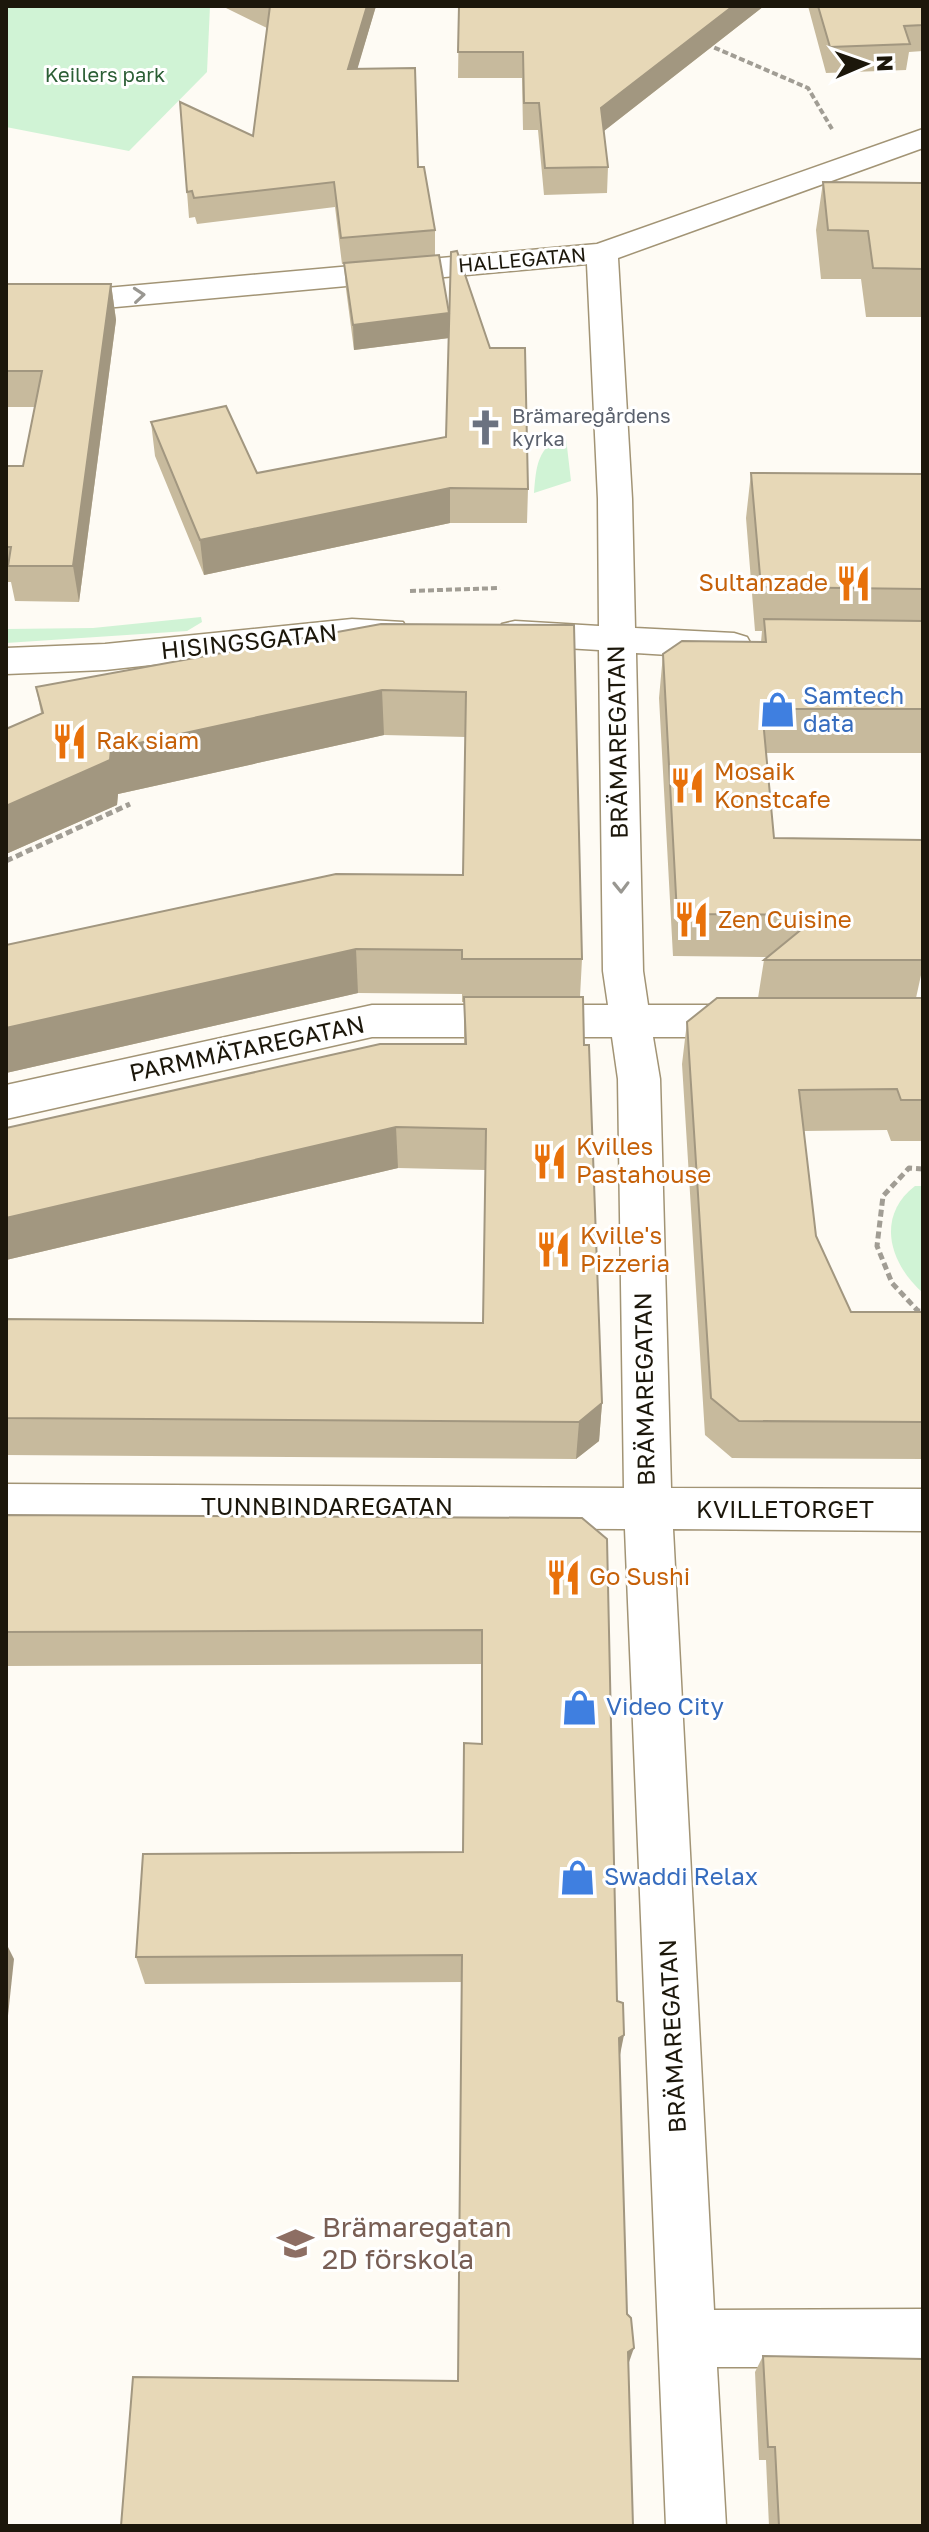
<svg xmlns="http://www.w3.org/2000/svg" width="929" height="2532" viewBox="0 0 929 2532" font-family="'Golos Text',sans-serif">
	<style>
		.green { fill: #d0f3d5 }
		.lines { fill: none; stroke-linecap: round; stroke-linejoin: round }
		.minor-casing { stroke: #a29475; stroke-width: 3 }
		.path-far1 { stroke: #a19d94; stroke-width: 4; stroke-dasharray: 6 3; stroke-linecap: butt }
		.path { stroke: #a19d94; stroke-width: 5; stroke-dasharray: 7 4; stroke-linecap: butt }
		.minor { fill: #fff; fill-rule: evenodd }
		.wall { fill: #c7ba9d }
		.shaded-wall { fill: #a29780 }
		.building { fill: #e7d8b7; stroke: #a29780; stroke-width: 2 }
		.oneway { stroke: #999791 }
		.labels { text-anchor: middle; stroke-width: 6; stroke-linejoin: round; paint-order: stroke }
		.far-park-label { font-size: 20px; fill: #2b5e35; stroke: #fff }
		.far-street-label { font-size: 20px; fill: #1c170b; stroke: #fff }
		.far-worship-label { font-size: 20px; fill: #5b616d; stroke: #fff; text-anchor: start }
		.food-label { font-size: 24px; fill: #c56008; stroke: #fff; text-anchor: start }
		.street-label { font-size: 24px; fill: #1c170b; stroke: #fff }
		.shop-label { font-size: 24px; fill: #366cbe; stroke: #fff; text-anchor: start }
		.near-education-label { font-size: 28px; fill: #785e54; stroke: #fff; text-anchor: start }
	</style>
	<rect width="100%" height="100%" fill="#fefbf4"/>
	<g class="green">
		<path d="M6,6H210L207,72L129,151L6,127Z"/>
		<path d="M566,438L571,481L534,493C536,469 537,443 566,438Z"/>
		<path d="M201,617L202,622L187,631L6,643V629L93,628Z"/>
		<path d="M915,1186H923V1293C890,1264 875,1217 915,1186Z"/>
	</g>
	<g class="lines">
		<defs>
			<g id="minor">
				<path d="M923,129V148L618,258L632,499L635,628L734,633L747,637L752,646L747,655L734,659L636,653L643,971L648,1005H747L761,1010L768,1021L761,1032L747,1037H653L660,1079L671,1488L923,1489V1531L673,1529L714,2310L923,2309V2367H717L726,2526H666L625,1529L6,1526V1484L624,1488L618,1079L612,1037H372L6,1119V1085L372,1005H608L603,971L599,650L515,645L502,642L497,633L502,624L515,621L599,626L598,499L587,264L6,317V297L597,244Z"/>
				<path d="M352,619L403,622L408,631L403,640L352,643L105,670L6,674V648L105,644Z"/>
			</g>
		</defs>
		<use href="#minor" class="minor-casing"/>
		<g class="path-far1">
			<path d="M706,44L808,88L832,129"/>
			<path d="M410,591L500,588"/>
		</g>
		<g class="path">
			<path d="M6,861L130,804"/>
			<path d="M923,1169L909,1168L883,1196L877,1246L892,1283L918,1311H923"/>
		</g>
		<use href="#minor" class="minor"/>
	</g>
	<g class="wall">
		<path d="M226,6H376L357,69L418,167L435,230V255L449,313L528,489L527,523H450L204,575L155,456L151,422L257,473L446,437L449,338L354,350L346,289L344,264H342L335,207L197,224L195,217L189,218L187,192L253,136L267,28L226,8Z"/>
		<path d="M459,6H764L604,131L608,167L607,193L544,195L538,130H523L522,78H458Z"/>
		<path d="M808,6H923V51L909,52L906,70L826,73Z"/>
		<path d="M823,182L923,183V317H866L861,279H821L816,230Z"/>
		<path d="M6,284H111L116,320L79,602L15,601L11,582H6V466H23L35,407H6Z"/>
		<path d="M751,473L923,474V753H766L774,838L923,840V966L916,998H923V1141H891L887,1130L804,1131L816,1236L851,1312H923V1459L732,1458L705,1435L682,1064L687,1022L758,998L764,960L768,957L673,956L659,698L663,654L761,642L762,631H755L746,518Z"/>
		<path d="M574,625L582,959L580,997L584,1045L602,1403L599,1441L576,1459L6,1455V1319L483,1323L485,1170L398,1168L6,1260L464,1044V1002H462V994L358,993L6,1073L463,875L466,737L384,735L118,794L117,805L6,854V729L41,713L36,687Z"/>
		<path d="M6,1515L582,1518L458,2381L462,1982L145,1984L136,1957L463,1852L482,1744V1664L6,1666Z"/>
		<path d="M763,2356L923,2526H769L766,2460H759L755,2372Z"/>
	</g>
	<g class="shaded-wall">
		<path d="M367,6H376L350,94L348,69Z"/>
		<path d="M733,6H764L600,134L601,108Z"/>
		<path d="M111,284L116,320L79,602L73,566Z"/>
		<path d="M449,313V338L354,350L353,325Z"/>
		<path d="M450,488V523L204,575L200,540Z"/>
		<path d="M382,690L384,735L118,794L117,805L6,854V806L111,749Z"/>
		<path d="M356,949L358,993L6,1073V1028Z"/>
		<path d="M396,1127L398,1168L6,1260V1218Z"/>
		<path d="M602,1403L599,1441L576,1459L579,1422Z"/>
		<path d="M6,1943L14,1959L7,2025L6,2023Z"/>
		<path d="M624,2035L619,2060V2038Z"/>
		<path d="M634,2348L628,2365V2352Z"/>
	</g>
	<g class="building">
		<path d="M270,6H367L348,69L415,68L418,167H424L435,230L341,238L334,182L194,198L192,191L187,192L180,102L253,136Z"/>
		<path d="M459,6H733L601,108L608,167L545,168L539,103H524L523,52H458Z"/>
		<path d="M818,6H923V25L904,26L910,44L830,47Z"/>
		<path d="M823,182L923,183V269L873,268L868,231L828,230Z"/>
		<path d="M457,251L490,348H525L528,489L450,488L200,540L151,422L226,406L257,473L446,437L451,252Z"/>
		<path d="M439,255L449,313L353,325L344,263Z"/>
		<path d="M6,284H111L73,566H8L11,547H6V466H23L42,371H6Z"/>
		<path d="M751,473L923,474V589L761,587Z"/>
		<path d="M764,619L923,621V709H762L774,838L923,840V960H764L819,915L677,914L663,654L682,641L766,642Z"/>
		<path d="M381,624L574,625L582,959H462V950L356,949L6,1028V945L336,874L463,875L466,692L382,690L111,749L110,760L6,806V729L43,713L36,687Z"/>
		<path d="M464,997H583L584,1045H589L602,1403L579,1422L6,1418V1319L483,1323L486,1129L396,1127L6,1218V1128L380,1044H466Z"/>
		<path d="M717,998H923V1100H901L897,1089L799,1090L816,1236L851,1312H923V1422L739,1421L711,1398L687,1022Z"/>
		<path d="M6,1515L582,1518L607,1539L617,2001L623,2003L624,2035L619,2038L627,2314L631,2318L634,2348L628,2352L633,2526H121L133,2377L458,2381L462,1955L136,1957L143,1854L463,1852L464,1743L482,1744V1630L6,1632Z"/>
		<path d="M763,2356L923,2359V2526H779L775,2447H768Z"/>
	</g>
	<defs><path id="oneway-chevron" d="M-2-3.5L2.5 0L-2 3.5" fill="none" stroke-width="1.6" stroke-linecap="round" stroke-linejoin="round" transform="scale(2)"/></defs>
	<g class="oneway">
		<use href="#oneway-chevron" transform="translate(139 295) rotate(-5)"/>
		<use href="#oneway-chevron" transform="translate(621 887) rotate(89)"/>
	</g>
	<defs>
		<symbol id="church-bare" viewBox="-9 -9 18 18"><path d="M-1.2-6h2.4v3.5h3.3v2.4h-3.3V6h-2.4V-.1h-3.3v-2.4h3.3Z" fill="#6b7280" stroke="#fff" stroke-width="2.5" paint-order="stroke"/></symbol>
		<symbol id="restaurant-bare" viewBox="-9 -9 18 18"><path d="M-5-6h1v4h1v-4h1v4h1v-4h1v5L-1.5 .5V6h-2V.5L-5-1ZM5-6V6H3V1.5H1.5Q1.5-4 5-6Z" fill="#e8710a" stroke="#fff" stroke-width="2.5" paint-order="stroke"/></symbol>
		<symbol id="shop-bare" viewBox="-9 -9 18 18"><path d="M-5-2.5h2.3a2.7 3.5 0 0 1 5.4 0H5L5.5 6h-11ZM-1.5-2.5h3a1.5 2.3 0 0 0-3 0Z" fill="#3f7fe0" stroke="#fff" stroke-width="2.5" paint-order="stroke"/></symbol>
		<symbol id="school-bare" viewBox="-9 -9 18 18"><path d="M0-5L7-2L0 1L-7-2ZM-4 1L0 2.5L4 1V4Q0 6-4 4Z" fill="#8d6e63" stroke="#fff" stroke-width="2.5" paint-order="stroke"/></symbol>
	</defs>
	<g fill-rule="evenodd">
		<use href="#church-bare" x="460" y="402" width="51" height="51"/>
		<use href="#restaurant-bare" x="828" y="558" width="51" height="51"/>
		<use href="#shop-bare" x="752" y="684" width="51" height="51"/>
		<use href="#restaurant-bare" x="44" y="716" width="51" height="51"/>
		<use href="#restaurant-bare" x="662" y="760" width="51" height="51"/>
		<use href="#restaurant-bare" x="666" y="894" width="51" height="51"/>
		<use href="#restaurant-bare" x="524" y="1136" width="51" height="51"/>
		<use href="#restaurant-bare" x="528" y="1224" width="51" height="51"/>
		<use href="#restaurant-bare" x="538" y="1552" width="51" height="51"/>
		<use href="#shop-bare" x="554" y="1682" width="51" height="51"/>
		<use href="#shop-bare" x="552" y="1852" width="51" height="51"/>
		<use href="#school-bare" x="270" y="2218" width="51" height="51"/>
	</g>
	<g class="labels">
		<g class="far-park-label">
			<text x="105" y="82">Keillers park</text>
		</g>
		<g class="far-street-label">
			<text transform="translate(522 260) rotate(-5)" y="7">HALLEGATAN</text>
		</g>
		<g class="far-worship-label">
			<text x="512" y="423">Brämaregårdens<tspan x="512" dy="23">kyrka</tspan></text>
		</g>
		<g class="food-label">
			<text x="828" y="591" text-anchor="end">Sultanzade</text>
			<text x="96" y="749">Rak siam</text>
			<text x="714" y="780">Mosaik<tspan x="714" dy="28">Konstcafe</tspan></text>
			<text x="718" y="928">Zen Cuisine</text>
			<text x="576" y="1155">Kvilles<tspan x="576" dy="28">Pastahouse</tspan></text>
			<text x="580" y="1244">Kville's<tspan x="580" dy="28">Pizzeria</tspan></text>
			<text x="589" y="1585">Go Sushi</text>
		</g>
		<g class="street-label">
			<text transform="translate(249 642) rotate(-6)" y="8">HISINGSGATAN</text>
			<text transform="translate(618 742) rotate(-91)" y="8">BRÄMAREGATAN</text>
			<text transform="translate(247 1049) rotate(-12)" y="8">PARMMÄTAREGATAN</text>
			<text transform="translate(645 1389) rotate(-91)" y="8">BRÄMAREGATAN</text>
			<text x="327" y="1515">TUNNBINDAREGATAN</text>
			<text x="785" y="1518">KVILLETORGET</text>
			<text transform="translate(673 2036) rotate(-93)" y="8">BRÄMAREGATAN</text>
		</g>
		<g class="shop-label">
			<text x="803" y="704">Samtech<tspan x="803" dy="28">data</tspan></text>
			<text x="606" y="1715">Video City</text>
			<text x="604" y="1885">Swaddi Relax</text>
		</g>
		<g class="near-education-label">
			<text x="322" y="2237">Brämaregatan<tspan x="322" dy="32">2D förskola</tspan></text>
		</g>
	</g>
	<rect width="929" height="2532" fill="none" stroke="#1c170b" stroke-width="16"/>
	<g transform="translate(865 64) rotate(88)" stroke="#ffffff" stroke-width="6" paint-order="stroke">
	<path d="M0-6L14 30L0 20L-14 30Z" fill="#1c170b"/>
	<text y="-12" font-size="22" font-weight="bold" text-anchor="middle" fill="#1c170b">N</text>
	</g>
</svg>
